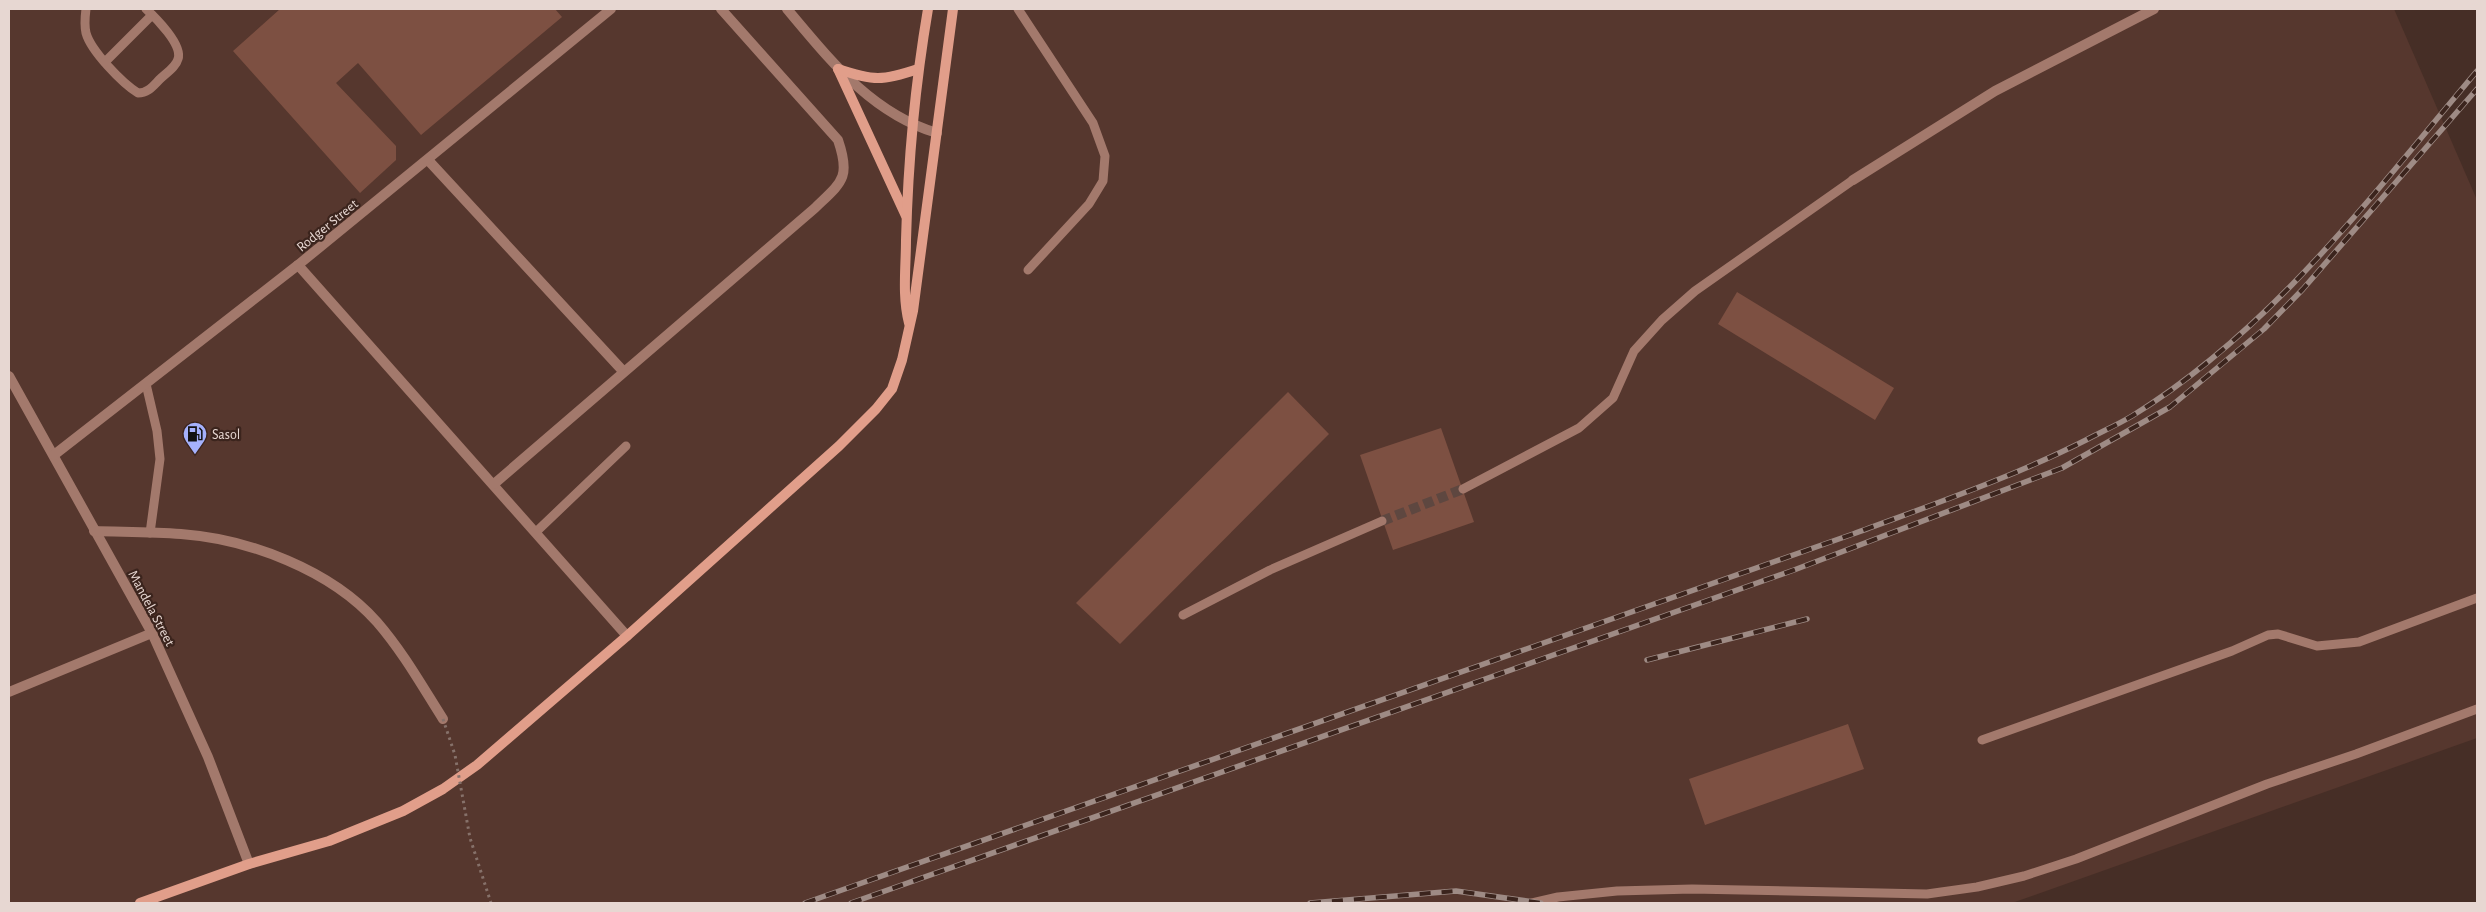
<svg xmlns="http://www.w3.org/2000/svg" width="2486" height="912" viewBox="0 0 2486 912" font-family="'Alegreya Sans',sans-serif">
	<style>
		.built { fill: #56372e }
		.building { fill: #7d5042 }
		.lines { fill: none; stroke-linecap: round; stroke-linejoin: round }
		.minor-tunnel { stroke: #5e4740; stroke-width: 10; stroke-dasharray: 10 5; stroke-linecap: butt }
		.service { stroke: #a3796c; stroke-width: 9 }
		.minor { stroke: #a3796c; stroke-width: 10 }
		.secondary { stroke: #e19e8a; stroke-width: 10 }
		.rail-casing { stroke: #9e8b85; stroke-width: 5.5 }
		.rail { stroke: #3b241d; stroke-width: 4; stroke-dasharray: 11; stroke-linecap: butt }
		.path-bridge { stroke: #86716a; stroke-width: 3; stroke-dasharray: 2.5 4; stroke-linecap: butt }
		.labels { text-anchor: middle; stroke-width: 4.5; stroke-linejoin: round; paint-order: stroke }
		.street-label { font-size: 14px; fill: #e7d7d2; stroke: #3b241d }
		.poi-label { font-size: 14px; fill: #e7d7d2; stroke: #3b241d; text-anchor: start }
	</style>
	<rect width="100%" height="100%" fill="#462e26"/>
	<path class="built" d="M9,9H2394L2477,200V738L2012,903H9Z"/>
	<g class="building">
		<path d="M280,9H555L562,17L421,135L358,63L336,83L396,146V160L360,193L233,51Z"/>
		<path d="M1737,292L1894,388L1875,420L1718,324Z"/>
		<path d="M1288,392L1329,434L1120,644L1076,603Z"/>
		<path d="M1441,428L1474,522L1393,550L1360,455Z"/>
		<path d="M1848,724L1864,769L1705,825L1689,779Z"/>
	</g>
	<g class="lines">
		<path class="minor-tunnel" d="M1382,521L1463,489"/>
		<g class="service">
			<path d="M86,9C85,17 84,24 86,33C91,51 122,83 138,93C148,93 153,86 160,79C166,73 176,67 178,59C183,45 156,18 146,9"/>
			<path d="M1018,9L1093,123L1105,156L1103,181L1089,204L1028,270"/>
			<path d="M105,62L152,15"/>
			<path d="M146,384L157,431L160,459L150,533"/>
			<path d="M1463,489L1579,428L1613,398L1634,351L1662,320L1695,291L1853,180"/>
			<path d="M536,532L626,446"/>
			<path d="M1183,615L1270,570L1382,521"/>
			<path d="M1982,740L2232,651L2268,635L2278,634L2317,646L2359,642L2477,598"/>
			<path d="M1532,903L1558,897L1617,891L1692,889L1927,894L1977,887L2024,876L2076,859L2267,784L2356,754L2477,709"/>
		</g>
		<g class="minor">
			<path d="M787,9C830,60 871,113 937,133"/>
			<path d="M428,160L623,371"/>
			<path d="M1853,180L1995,91L2154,9"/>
			<path d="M298,265L627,636"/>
			<path d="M9,376L152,633L208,757L249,864"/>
			<path d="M54,455L298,265L611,9"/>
			<path d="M494,484L815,208C842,182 851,178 838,140L721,9"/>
			<path d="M94,531C123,532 152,532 181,534C249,539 331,570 377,622C403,652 422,686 443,719"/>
			<path d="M9,692L152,633"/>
		</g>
		<g class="secondary">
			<path d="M838,69L906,216"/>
			<path d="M838,69C873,81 883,81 918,69"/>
			<path d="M909,323C902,296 906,267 906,240C908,162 915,85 928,9"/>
			<path d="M140,903L249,864L329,841L403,811L443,789L477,765L627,636L839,446L876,409L892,389L902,360L913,311L953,9"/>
		</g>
		<defs>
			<g id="rail">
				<path d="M1647,660L1807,619"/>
				<path d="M805,903L1853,534C1931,505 2011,478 2086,440C2101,432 2117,425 2132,416C2272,330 2372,195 2477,71"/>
				<path d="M851,903L1794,570L2062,468L2170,407L2264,329L2303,289L2477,89"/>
				<path d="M1310,903L1456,891L1541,903"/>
			</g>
		</defs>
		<use href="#rail" class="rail-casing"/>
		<use href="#rail" class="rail"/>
		<path class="path-bridge" d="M443,719L455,755L470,838L491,903"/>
	</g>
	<defs>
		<symbol id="fuel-pin" viewBox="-11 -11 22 30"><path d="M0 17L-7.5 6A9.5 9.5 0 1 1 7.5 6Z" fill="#a5b1fc" stroke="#3b241d"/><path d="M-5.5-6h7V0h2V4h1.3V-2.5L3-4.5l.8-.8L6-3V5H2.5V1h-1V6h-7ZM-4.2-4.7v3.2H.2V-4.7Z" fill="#111"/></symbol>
	</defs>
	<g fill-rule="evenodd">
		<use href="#fuel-pin" x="181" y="420" width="28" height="38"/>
	</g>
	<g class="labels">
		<g class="street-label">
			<text transform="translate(327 225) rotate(-39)" y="5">Rodger Street</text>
			<text transform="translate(152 608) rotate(62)" y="5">Mandela Street</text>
		</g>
		<g class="poi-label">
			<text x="212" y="439">Sasol</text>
		</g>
	</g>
	<rect width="2486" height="912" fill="none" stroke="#e7d7d2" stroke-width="20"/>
</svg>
